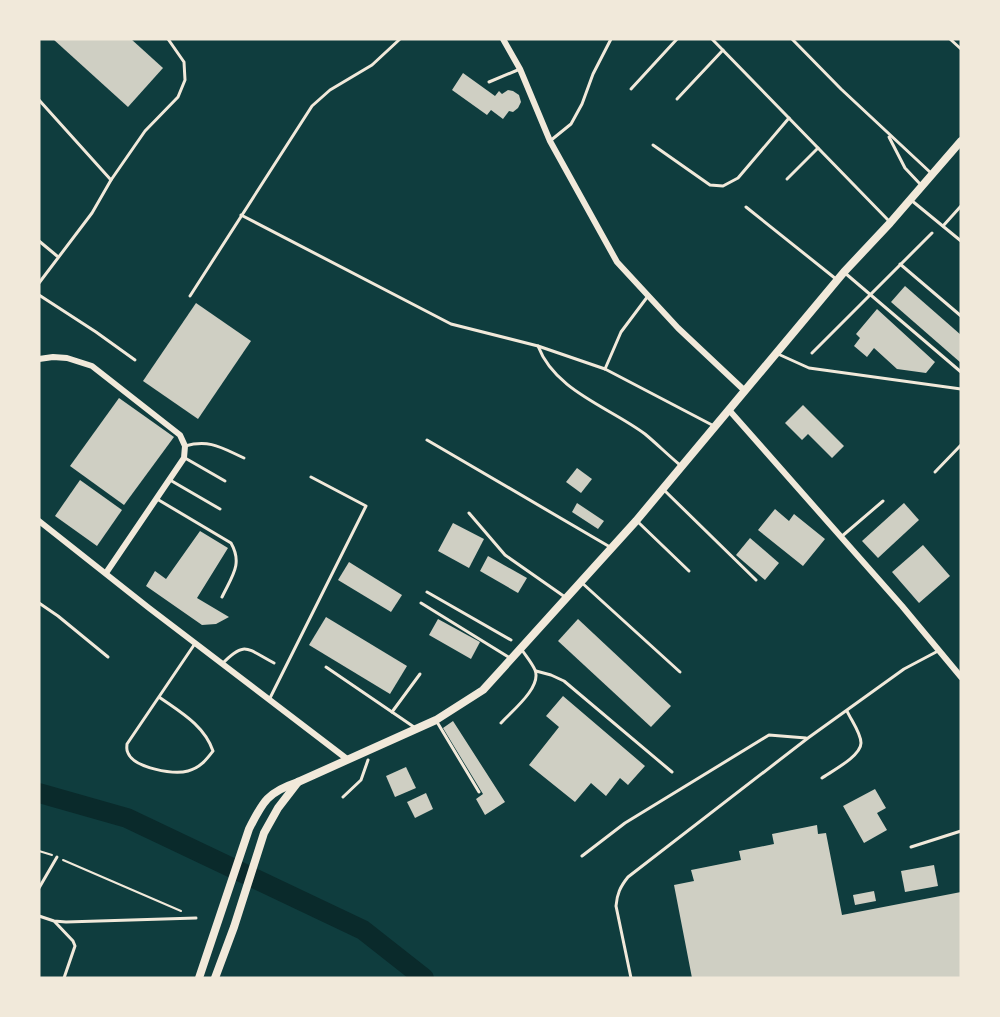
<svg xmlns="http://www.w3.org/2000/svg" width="1000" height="1017" viewBox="0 0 1000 1017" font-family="Lato,sans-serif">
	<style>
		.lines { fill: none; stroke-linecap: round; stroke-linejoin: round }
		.river { stroke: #0a2a2b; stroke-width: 20 }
		.building { fill: #cfcfc3 }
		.path { stroke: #f1e9da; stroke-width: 2 }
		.service { stroke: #f1e9da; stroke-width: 3 }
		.minor { stroke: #f1e9da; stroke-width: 6 }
		.secondary { stroke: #f1e9da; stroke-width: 8 }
	</style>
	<rect width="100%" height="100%" fill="#0f3d3e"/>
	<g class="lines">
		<path class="river" d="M39,793L127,818L363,930L424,978"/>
	</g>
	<g class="building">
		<path d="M53,39H131L163,68L128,107Z"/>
		<path d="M463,73L495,96L499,91L502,94L508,90L513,91L519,95L521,102L518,108L513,112L509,111L503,119L491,110L487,115L452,90Z"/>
		<path d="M905,286L961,335V363L891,302Z"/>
		<path d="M196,303L251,341L198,419L143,381Z"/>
		<path d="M877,309L935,362L926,373L897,369L874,348L867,357L854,346L860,338L856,334Z"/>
		<path d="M119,398L174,437L124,505L70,466Z"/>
		<path d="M803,405L844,446L832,458L808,434L802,440L785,423Z"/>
		<path d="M577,468L592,479L581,493L566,482Z"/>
		<path d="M80,480L122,510L97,546L55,516Z"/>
		<path d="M577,503L604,521L598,529L572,512Z"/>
		<path d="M904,503L919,520L878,558L862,541Z"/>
		<path d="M775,509L789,521L794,514L825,539L803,566L758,530Z"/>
		<path d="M453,523L484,539L469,568L438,551Z"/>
		<path d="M200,531L228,548L197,598L229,617L216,624L202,625L146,586L155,571L166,579Z"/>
		<path d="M750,538L779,563L765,580L736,555Z"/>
		<path d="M923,545L950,576L919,603L892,572Z"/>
		<path d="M488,556L527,578L518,593L480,571Z"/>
		<path d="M349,562L402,595L391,612L338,580Z"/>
		<path d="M326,617L407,666L390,694L309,645Z"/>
		<path d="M438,619L480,642L471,659L429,635Z"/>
		<path d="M578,619L671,706L651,727L558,641Z"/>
		<path d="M563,696L645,766L628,785L620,778L606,796L591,783L575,802L529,765L559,727L546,716Z"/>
		<path d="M453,721L505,802L485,815L476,799L483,794L443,728Z"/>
		<path d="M406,767L416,788L395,797L386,776Z"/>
		<path d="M875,789L886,808L877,813L887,830L864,843L843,806Z"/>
		<path d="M426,793L433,809L415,818L407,802Z"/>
		<path d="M817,825L818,834L826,833L842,915L961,892V978H692L674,885L694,881L691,870L741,860L739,851L774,844L772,834Z"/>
		<path d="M934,865L938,886L905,892L901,871Z"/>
		<path d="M874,891L876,901L855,905L853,895Z"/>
	</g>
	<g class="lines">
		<g class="path">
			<path d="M39,851L52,855"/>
			<path d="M63,860L181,911"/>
		</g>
		<g class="service">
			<path d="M712,39L889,221"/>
			<path d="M792,39L841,89L931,173"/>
			<path d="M950,39L961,49"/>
			<path d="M489,82L520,69"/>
			<path d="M631,89L677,39"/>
			<path d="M677,99L723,50"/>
			<path d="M39,100L111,180"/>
			<path d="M889,137L905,168L921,185"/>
			<path d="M550,141L571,124L582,104L593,74L611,39"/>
			<path d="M653,145L710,185L723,186L738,178L789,118"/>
			<path d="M787,179L818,148"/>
			<path d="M911,200L961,241"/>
			<path d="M746,207L836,279"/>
			<path d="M241,215L451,324L538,346L605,369L714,426"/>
			<path d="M943,226L961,206"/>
			<path d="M39,241L57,256"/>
			<path d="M900,264L961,316"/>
			<path d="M845,273L961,372"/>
			<path d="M39,283L92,213L111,180L145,131L178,97L185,80L184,62L168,39"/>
			<path d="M39,295L96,332L135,360"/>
			<path d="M190,296L312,106L330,90L372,65L400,39"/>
			<path d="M538,346C555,391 609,407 645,434C657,444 668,455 680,465"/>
			<path d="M812,353L932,233"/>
			<path d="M778,354L809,368L961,389"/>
			<path d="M605,369L621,332L648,296"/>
			<path d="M427,440L610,547"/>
			<path d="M185,446C210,439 222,448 244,458"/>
			<path d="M185,458L225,481"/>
			<path d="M935,472L961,445"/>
			<path d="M170,480L220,509"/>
			<path d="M664,490L756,580"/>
			<path d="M157,499L231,543C243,564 232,576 222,597"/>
			<path d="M469,513L505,555L565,597"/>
			<path d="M638,522L689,571"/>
			<path d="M841,537L883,501"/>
			<path d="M581,582L680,672"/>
			<path d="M427,592L511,640"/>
			<path d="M39,603L58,616L108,657"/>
			<path d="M421,603L510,658"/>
			<path d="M222,664C245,640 247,649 274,663"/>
			<path d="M326,667L414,727"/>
			<path d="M536,671L551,675L564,681L672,772"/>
			<path d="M159,697C180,712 204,725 213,751C206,760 200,768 188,771C174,775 134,768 128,753C126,750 127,747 127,744L194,645"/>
			<path d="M270,698L366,506L311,477"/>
			<path d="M392,712L420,674"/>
			<path d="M437,722L479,792"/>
			<path d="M501,723C512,711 542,687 535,670C532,663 526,656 522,650"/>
			<path d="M822,778C832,771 861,756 861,743C861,733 851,720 847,711"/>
			<path d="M343,797L361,780L368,760"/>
			<path d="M911,847L961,831"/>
			<path d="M582,856L625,823L769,735L806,738"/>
			<path d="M39,888L57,857"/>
			<path d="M39,916L54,921L66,922L196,918"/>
			<path d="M55,922L73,941L75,946L64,978"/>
			<path d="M631,978L616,906C617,894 620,887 628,877L808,738L904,669L938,651"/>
		</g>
		<g class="minor">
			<path d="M503,39L520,69L550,141L617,262L678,328L745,391"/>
			<path d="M39,359L53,357L67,358L92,366L180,435L185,446L184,458L106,573"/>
			<path d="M729,410L902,606L961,677"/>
			<path d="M39,521L149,608L347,759"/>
		</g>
		<g class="secondary">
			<path d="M199,978L249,829C263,801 268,792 298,782L436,720L483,690L636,521L844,272L890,223L961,141"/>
			<path d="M215,978L234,927L264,833L278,808L298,782"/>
		</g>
	</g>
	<rect width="1000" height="1017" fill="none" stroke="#f1e9da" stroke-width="81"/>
</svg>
